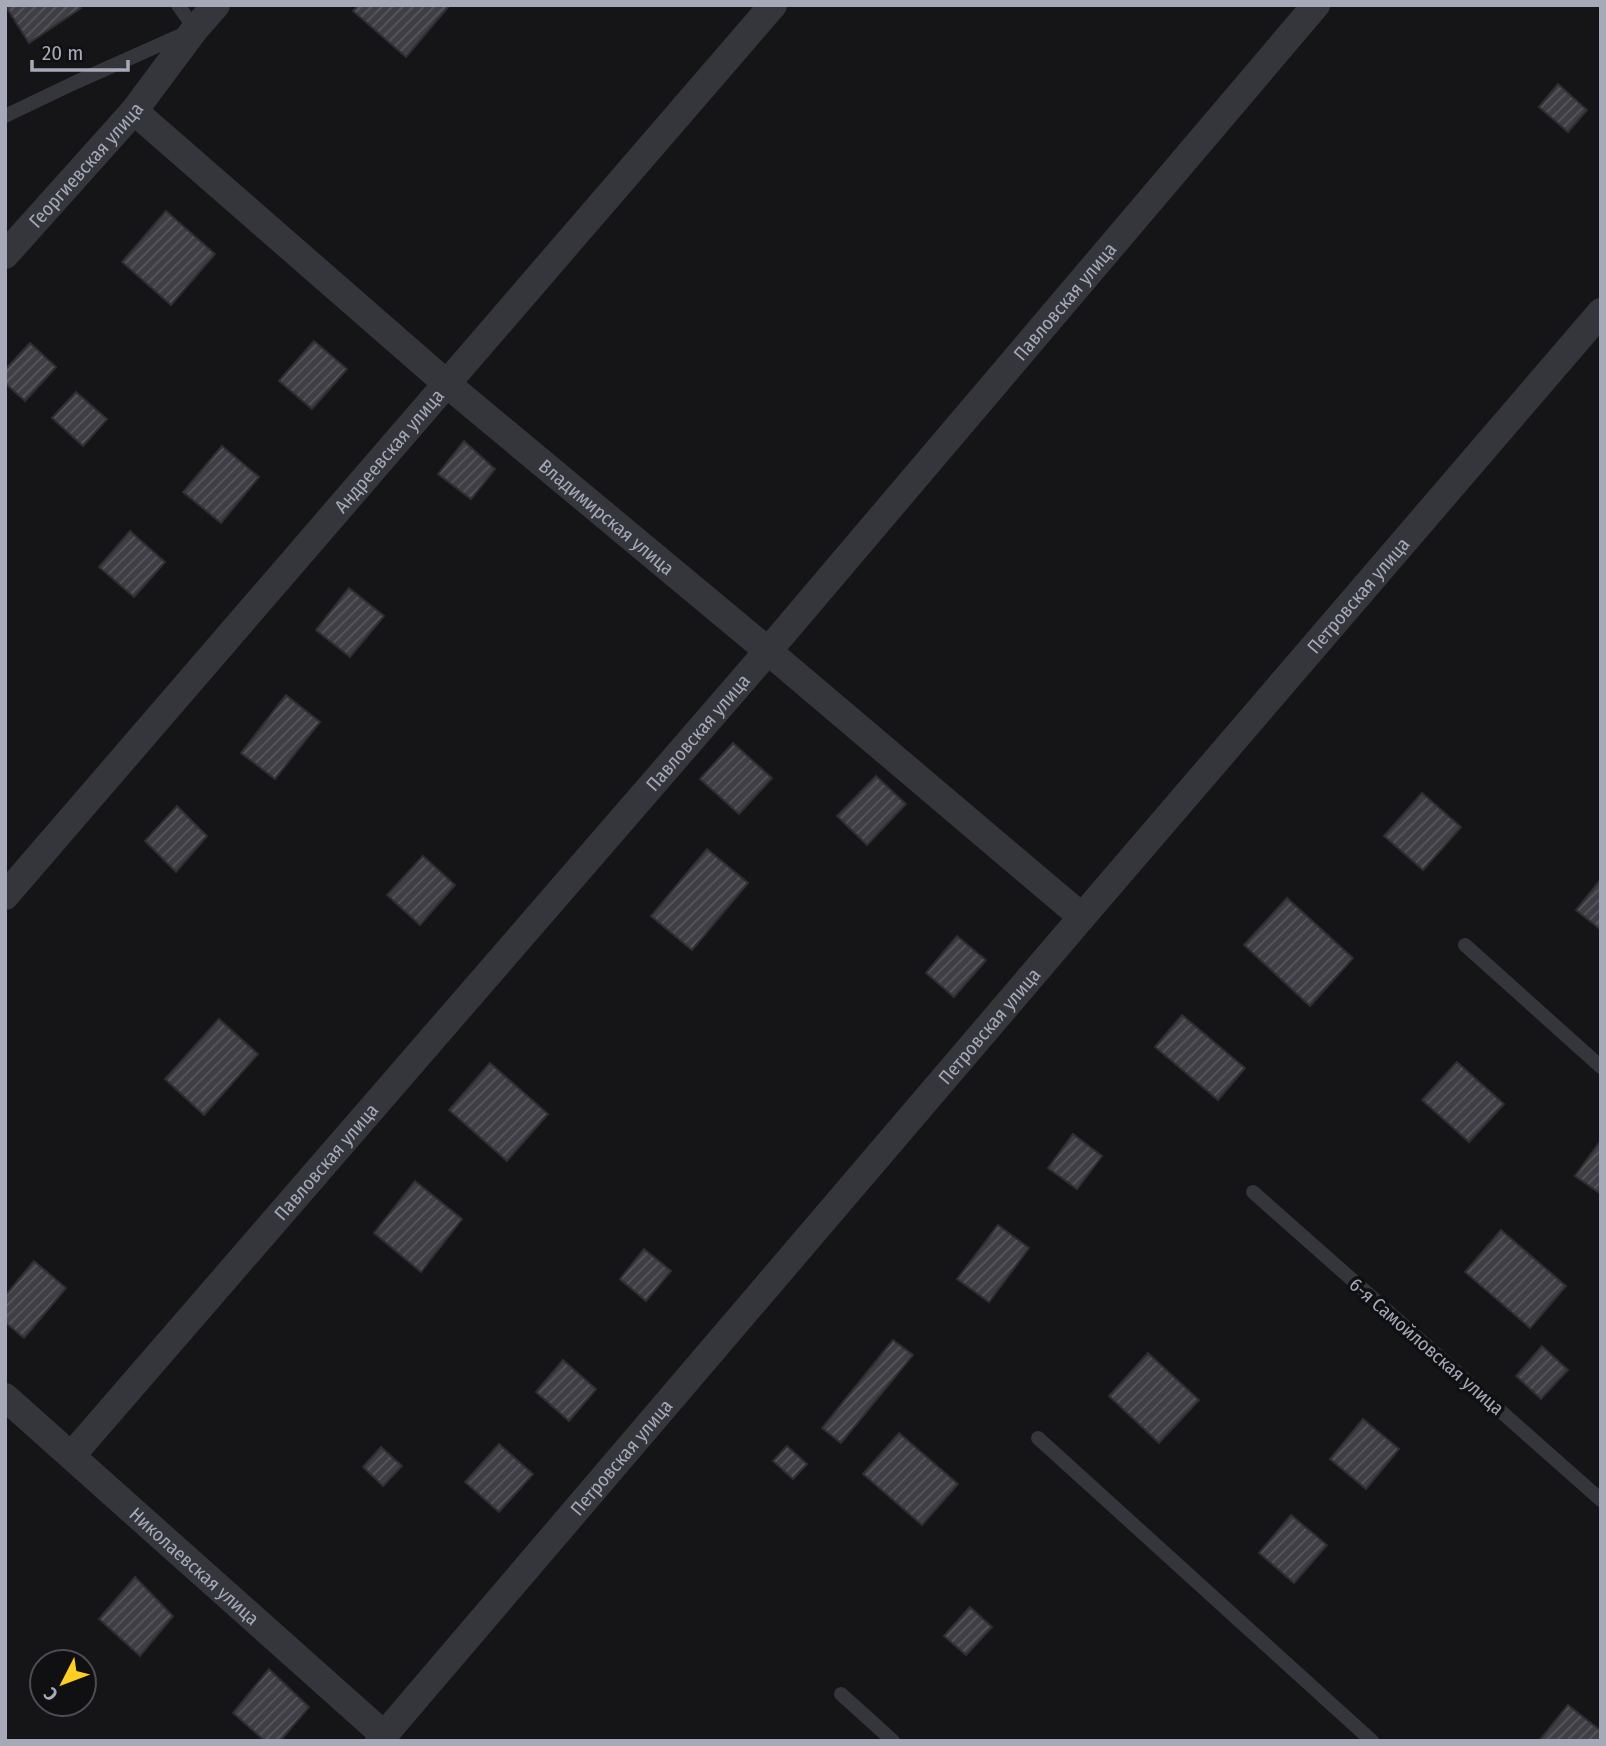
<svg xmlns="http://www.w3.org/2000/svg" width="1606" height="1746" viewBox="0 0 1606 1746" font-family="'Fira Sans Condensed',sans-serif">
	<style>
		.building { fill: url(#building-hatch); stroke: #2f2e33; stroke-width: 2 }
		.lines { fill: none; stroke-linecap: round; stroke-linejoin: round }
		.service { stroke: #35363c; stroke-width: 14 }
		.minor { stroke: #35363c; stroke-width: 28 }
		.labels { text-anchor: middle; stroke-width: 7; stroke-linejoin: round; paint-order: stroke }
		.street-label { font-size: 19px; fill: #a5a9b8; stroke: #101012 }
	</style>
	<defs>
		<pattern id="building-hatch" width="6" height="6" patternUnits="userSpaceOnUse" patternTransform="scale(1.75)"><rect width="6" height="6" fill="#3e3e44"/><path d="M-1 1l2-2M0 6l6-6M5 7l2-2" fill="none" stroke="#57575d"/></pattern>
	</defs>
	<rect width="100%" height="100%" fill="#151517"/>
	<g class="building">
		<path d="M5,5H80L81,8L29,43Z"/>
		<path d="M358,5H448L449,6L406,57L353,11Z"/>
		<path d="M1558,84L1587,110L1568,132L1539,107Z"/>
		<path d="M166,211L215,254L171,305L122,262Z"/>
		<path d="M314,341L347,369L312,409L279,381Z"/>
		<path d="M30,343L56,367L25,401L5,383V370Z"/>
		<path d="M76,392L107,419L83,446L52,418Z"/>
		<path d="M464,441L495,469L471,499L438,474Z"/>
		<path d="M222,446L259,477L221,523L183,492Z"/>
		<path d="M130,531L165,562L134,597L99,567Z"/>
		<path d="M349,588L384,616L350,657L316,630Z"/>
		<path d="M286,695L320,722L275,779L241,753Z"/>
		<path d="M733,743L772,778L739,814L700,779Z"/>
		<path d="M876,776L906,804L867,845L837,816Z"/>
		<path d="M1422,793L1461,827L1423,870L1384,836Z"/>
		<path d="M177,806L207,836L176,872L145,841Z"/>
		<path d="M707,849L748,883L692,950L651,916Z"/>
		<path d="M423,856L455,885L420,925L387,895Z"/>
		<path d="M1601,879V930L1576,910Z"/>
		<path d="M1287,898L1353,958L1310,1006L1244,945Z"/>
		<path d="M957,936L986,960L954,997L926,973Z"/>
		<path d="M1182,1015L1245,1068L1218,1100L1155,1047Z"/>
		<path d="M219,1019L258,1054L204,1115L165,1079Z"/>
		<path d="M1457,1062L1504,1104L1469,1142L1422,1100Z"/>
		<path d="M490,1063L548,1114L507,1161L449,1110Z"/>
		<path d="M1073,1134L1102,1156L1077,1189L1048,1168Z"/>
		<path d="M1601,1140V1194L1575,1176Z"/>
		<path d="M415,1181L462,1219L421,1272L374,1233Z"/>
		<path d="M998,1225L1029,1248L989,1302L957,1279Z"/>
		<path d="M1501,1230L1566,1286L1530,1328L1465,1272Z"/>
		<path d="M644,1249L671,1271L646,1301L620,1279Z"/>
		<path d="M34,1261L66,1288L24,1338L5,1322V1296Z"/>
		<path d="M893,1340L913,1355L841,1443L822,1428Z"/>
		<path d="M1542,1346L1568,1370L1541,1399L1516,1376Z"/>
		<path d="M1148,1353L1199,1400L1159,1443L1109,1396Z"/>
		<path d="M563,1360L596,1389L569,1421L536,1392Z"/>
		<path d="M1363,1419L1399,1449L1366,1489L1330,1459Z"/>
		<path d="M899,1433L958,1484L922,1525L863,1474Z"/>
		<path d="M499,1444L533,1474L499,1512L465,1482Z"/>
		<path d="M787,1446L807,1464L793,1479L773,1461Z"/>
		<path d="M381,1447L402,1466L383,1486L363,1467Z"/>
		<path d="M1291,1515L1327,1545L1294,1583L1259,1553Z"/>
		<path d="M135,1577L173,1616L140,1656L99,1619Z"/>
		<path d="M970,1607L992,1627L966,1655L944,1636Z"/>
		<path d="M269,1669L309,1707L280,1741H265L233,1713Z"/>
		<path d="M1568,1705L1601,1731V1741H1539Z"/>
	</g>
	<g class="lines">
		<g class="service">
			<path d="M5,116L74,83L195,29L178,5"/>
			<path d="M1465,945L1601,1067"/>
			<path d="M1253,1192L1601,1500"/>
			<path d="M1038,1438L1372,1741"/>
			<path d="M841,1694L893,1741"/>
		</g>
		<g class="minor">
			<path id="s1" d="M134,111L447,384L768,651L1082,917"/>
			<path id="s2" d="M5,255L134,111L195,29L216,5"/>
			<path id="s3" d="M5,896L773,5"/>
			<path id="s4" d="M5,1397L384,1735"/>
			<path id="s5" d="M72,1455L768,651L1316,5"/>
			<path id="s6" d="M379,1741L1082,917L1601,312"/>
		</g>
	</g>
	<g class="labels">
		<g class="street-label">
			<text dy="7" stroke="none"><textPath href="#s2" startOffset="121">Георгиевская улица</textPath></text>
			<text dy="7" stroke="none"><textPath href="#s5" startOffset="1522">Павловская улица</textPath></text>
			<text dy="7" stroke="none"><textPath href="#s3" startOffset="588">Андреевская улица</textPath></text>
			<text dy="7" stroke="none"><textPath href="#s1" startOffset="623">Владимирская улица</textPath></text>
			<text dy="7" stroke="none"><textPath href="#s6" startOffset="1507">Петровская улица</textPath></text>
			<text dy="7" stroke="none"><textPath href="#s5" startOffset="956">Павловская улица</textPath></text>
			<text dy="7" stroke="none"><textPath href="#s6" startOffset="940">Петровская улица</textPath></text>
			<text dy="7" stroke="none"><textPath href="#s5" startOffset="388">Павловская улица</textPath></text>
			<text transform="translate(1427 1346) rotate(41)" y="7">6-я Самойловская улица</text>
			<text dy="7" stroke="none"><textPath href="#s6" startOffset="373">Петровская улица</textPath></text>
			<text dy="7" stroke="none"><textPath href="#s4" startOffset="254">Николаевская улица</textPath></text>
		</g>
	</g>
	<rect width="1606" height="1746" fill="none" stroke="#a5a9b8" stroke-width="14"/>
	<g transform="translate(63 1683) rotate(228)"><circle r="33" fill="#101012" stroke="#4c4d54" stroke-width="2"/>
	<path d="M0-5L12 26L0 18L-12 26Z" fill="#ffce24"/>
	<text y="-10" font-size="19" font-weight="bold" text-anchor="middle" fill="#a5a9b8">С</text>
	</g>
	<path d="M32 60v10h96v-10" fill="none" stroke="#a5a9b8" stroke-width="3.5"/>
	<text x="42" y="60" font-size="21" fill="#a5a9b8" stroke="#101012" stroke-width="5" paint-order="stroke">20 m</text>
</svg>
